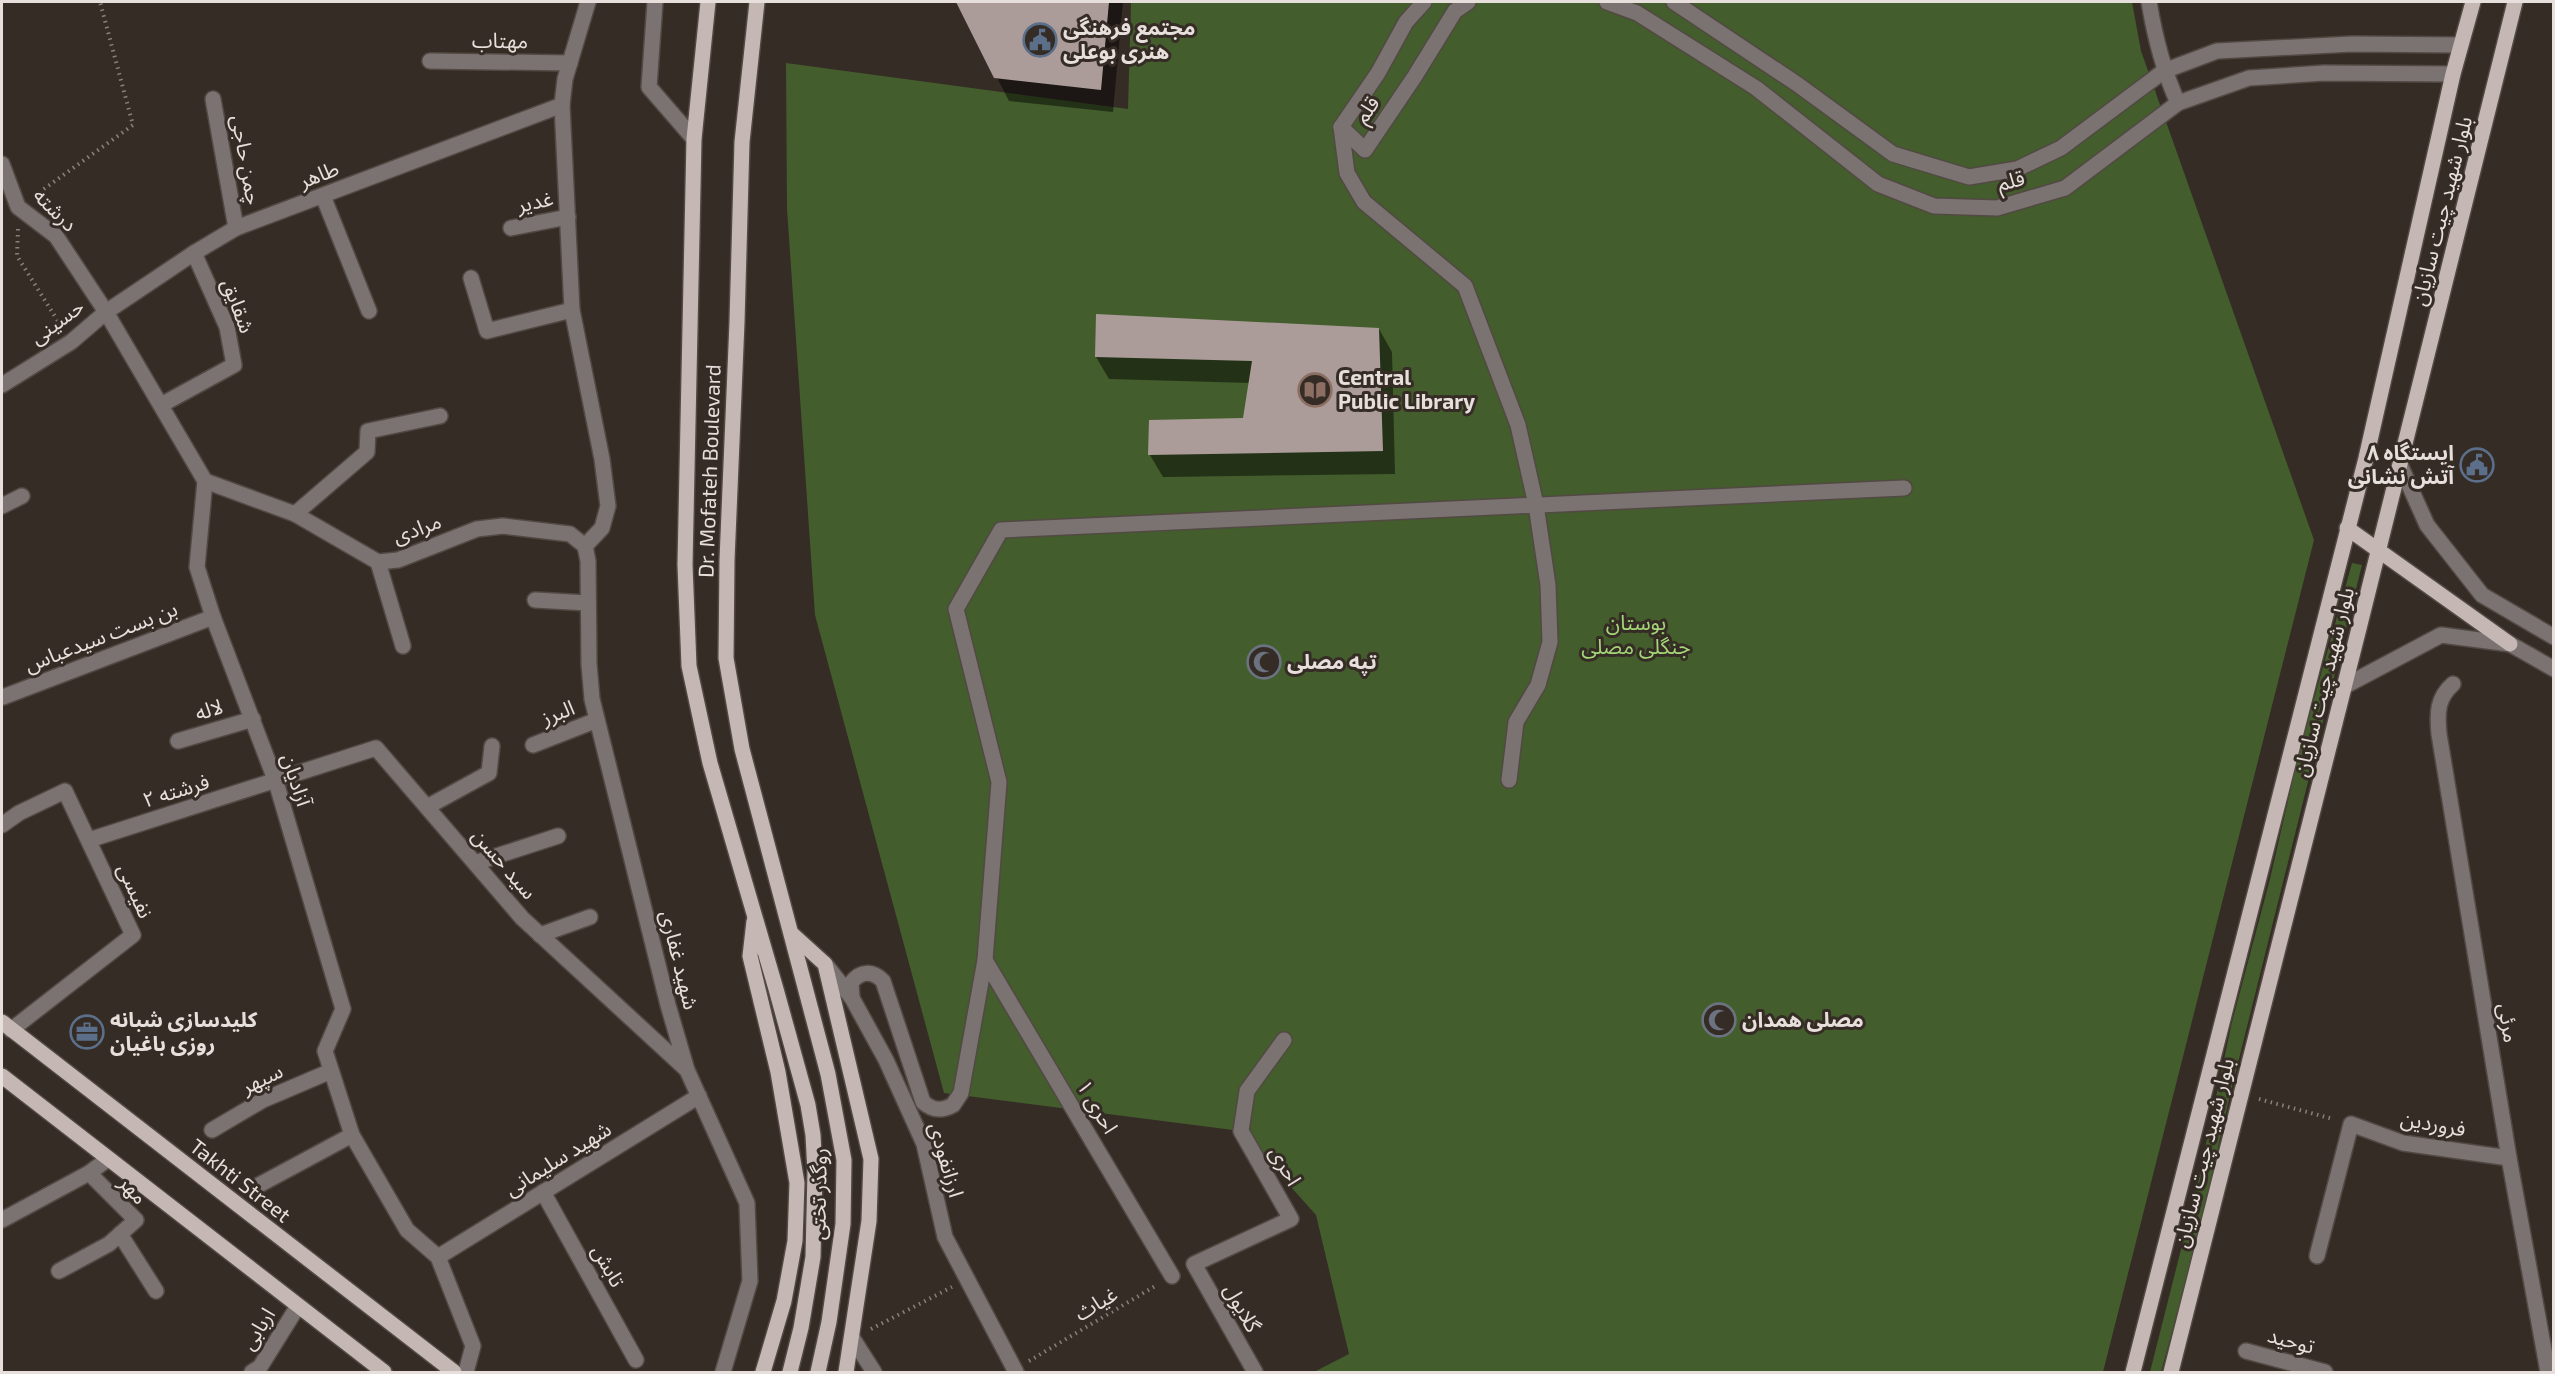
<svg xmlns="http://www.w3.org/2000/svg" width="2555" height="1374" viewBox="0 0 2555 1374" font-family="'Exo 2','Noto Sans Arabic',sans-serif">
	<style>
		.green { fill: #435d2c }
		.shadow { fill: #0007 }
		.building { fill: #ab9c9a }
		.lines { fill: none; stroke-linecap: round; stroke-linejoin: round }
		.minor-casing { stroke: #524943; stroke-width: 18 }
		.major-casing { stroke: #524943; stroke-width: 18 }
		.path { stroke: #89807b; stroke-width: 4; stroke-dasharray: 1.5 4.5; stroke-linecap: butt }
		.minor { stroke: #7a7372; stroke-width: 15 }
		.major { stroke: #c5b8b4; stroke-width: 15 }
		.labels { text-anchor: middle; stroke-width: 6; stroke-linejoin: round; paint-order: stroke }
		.poi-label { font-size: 21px; font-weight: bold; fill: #e6dfdb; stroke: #362c26; text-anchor: start }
		.street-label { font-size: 21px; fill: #e6dfdb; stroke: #362c26 }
		.park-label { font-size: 21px; fill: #a4d778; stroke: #362c26 }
	</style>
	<rect width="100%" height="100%" fill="#362c26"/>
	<g class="green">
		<path d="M1131,2H2132L2141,51L2314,540L2103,1372H1314L1349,1354L1316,1215L1241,1131L944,1093L815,615L787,209L786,63L1128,109Z"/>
		<path d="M2352,563L2362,565L2229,1099L2196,1244L2161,1372H2150L2197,1186L2232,1022L2270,879L2299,753Z"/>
	</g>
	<g class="shadow">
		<path d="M958,2H1123L1113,112L1009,101Z"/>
		<path d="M1379,329L1392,352L1395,474L1163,477L1150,455L1244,420L1250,383L1109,379L1096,357Z"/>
	</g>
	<g class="building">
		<path d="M956,2H1109L1101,90L994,78Z"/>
		<path d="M1096,314L1379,328L1383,451L1148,455L1149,420L1243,418L1252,361L1095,357Z"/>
	</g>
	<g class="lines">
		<defs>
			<g id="minor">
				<path d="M655,2L649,87L694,139"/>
				<path d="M1607,2L1637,13L1756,88L1878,184L1934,206L1997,208L2065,188L2178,103L2249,78L2324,73L2453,74"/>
				<path d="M1674,2L1797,84L1893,154L1969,177L2017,169L2061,148L2164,71L2217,51L2352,44L2461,45"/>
				<path d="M2149,2C2155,38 2163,70 2178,103"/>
				<path d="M430,61L570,63"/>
				<path d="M213,99L236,228"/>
				<path d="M1341,127L1347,173L1364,202L1465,286L1518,425L1536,505L1548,585L1550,642L1538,685L1516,722L1509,780"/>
				<path d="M1341,127L1365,150L1415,76L1455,11L1468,2"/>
				<path d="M1341,127L1378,73L1406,22L1424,2"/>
				<path d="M2,164L18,207L56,236L106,312L205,481L197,567L213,617L276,782L343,1009L325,1051L352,1135L407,1230L438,1257L473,1346L466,1372"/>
				<path d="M323,196L369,311"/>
				<path d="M511,228L568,217"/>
				<path d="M471,278L487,331L572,310"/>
				<path d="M2,385L71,342L106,312L194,253L236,228L562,105"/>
				<path d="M161,405L234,365L227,327L194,253"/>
				<path d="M2401,467L2427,525L2482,595L2554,637"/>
				<path d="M205,481L295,514L378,562L398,560L477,529L503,526L570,534L585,546"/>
				<path d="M2,506L22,496"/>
				<path d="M295,514L367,452L368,431L440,416"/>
				<path d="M585,546L588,561L589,664L592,699L668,1005L687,1070L747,1203L750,1281L723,1372"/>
				<path d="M585,546L602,528L608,506L602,459L572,310L562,105L565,79L588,2"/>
				<path d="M378,562L403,646"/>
				<path d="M535,600L588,603"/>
				<path d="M2453,684C2437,698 2437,713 2439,734L2509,1158L2548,1372"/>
				<path d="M2343,687L2441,635L2510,644L2554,669"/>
				<path d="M3,697L213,617"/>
				<path d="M178,741L253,719"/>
				<path d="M533,745L597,720"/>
				<path d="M427,807L489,773L492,746"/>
				<path d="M2,825L19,813L65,791L133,935L11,1030"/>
				<path d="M89,840L376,748L522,918L687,1070"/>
				<path d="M475,863L558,836"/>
				<path d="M540,935L590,917"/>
				<path d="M985,960L1172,1276"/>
				<path d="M825,964L852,998L886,1060L924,1144L945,1237L1016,1372"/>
				<path d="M852,998L851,983C860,971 872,970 883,981L923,1102C933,1111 942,1111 953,1105L961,1093L985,960L999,782L956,609L1001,530L1904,488"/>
				<path d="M212,1130L263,1100L331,1071"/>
				<path d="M259,1185L352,1135"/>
				<path d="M543,1192L636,1360"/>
				<path d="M2,1220L89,1173L108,1159"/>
				<path d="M120,1234L156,1291"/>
				<path d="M2317,1256L2351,1124L2403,1143L2509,1158"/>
				<path d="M438,1257L699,1096"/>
				<path d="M59,1271L109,1244L136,1220L89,1173"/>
				<path d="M853,1339L874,1372"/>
				<path d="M2246,1351L2325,1372"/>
				<path d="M252,1372L260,1367L298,1306"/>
				<path d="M1255,1372L1194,1264L1291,1219L1241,1131L1247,1091L1284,1040"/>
			</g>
			<g id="major">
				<path d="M708,2L694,139L685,565L689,666L710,763L776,989L808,1105L813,1135L815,1172L813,1257L801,1328L790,1372"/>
				<path d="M757,2L742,142L737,322L727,560L726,658L742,749L828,1074L844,1160L843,1224L829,1322L818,1372"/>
				<path d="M2347,528L2510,644"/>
				<path d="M754,921L750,956L778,1072L797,1183L795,1241L784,1301L763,1372"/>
				<path d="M793,935L825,964L871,1159L869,1221L846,1372"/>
				<path d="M2,1022L454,1372"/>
				<path d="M2,1076L384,1372"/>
				<path d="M2133,1372L2366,458L2453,74L2473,2"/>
				<path d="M2171,1372C2286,916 2403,459 2515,2"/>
			</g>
		</defs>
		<use href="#minor" class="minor-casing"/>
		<use href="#major" class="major-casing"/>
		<g class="path">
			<path d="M34,196L133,125L100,2"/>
			<path d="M18,229L17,256L61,326"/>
			<path d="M2259,1099L2333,1119"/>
			<path d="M871,1329L952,1287"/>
			<path d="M1029,1361L1157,1285"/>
		</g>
		<use href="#minor" class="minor"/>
		<use href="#major" class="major"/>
	</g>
	<defs>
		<symbol id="civic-ring" viewBox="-11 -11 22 22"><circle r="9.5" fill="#362c26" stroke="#5c6f8a" stroke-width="1.5"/><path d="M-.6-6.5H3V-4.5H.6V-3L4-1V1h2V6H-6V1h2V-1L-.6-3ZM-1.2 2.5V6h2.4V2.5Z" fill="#5c6f8a"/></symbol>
		<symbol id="library-ring" viewBox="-11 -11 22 22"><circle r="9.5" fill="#362c26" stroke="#8d6e63" stroke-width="1.5"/><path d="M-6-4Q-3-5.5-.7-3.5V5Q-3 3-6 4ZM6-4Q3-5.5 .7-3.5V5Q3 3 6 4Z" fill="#8d6e63"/></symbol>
		<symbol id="mosque-ring" viewBox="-11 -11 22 22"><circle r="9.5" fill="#362c26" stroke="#6b7280" stroke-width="1.5"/><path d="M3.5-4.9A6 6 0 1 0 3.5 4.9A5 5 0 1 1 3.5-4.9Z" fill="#6b7280"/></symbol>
		<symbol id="office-ring" viewBox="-11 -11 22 22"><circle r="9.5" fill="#362c26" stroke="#5c6f8a" stroke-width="1.5"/><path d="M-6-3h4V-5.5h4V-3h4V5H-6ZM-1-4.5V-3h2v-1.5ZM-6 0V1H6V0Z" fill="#5c6f8a"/></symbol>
	</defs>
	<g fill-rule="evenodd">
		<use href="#civic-ring" x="1021" y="21" width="38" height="38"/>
		<use href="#library-ring" x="1296" y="371" width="38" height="38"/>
		<use href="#civic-ring" x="2458" y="446" width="38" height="38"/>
		<use href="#mosque-ring" x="1245" y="643" width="38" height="38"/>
		<use href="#mosque-ring" x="1700" y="1001" width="38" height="38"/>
		<use href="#office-ring" x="68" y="1013" width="38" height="38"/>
	</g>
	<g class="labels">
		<g class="poi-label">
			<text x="1063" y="35">مجتمع فرهنگی<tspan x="1063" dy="24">هنری بوعلی</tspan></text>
			<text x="1338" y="385">Central<tspan x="1338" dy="24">Public Library</tspan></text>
			<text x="2454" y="460" text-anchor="end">ایستگاه ۸<tspan x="2454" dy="24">آتش نشانی</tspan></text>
			<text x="1287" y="669">تپه مصلی</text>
			<text x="110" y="1027">کلیدسازی شبانه<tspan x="110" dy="24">روزی باغیان</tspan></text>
			<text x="1742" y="1027">مصلی همدان</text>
		</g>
		<g class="street-label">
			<text transform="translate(500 41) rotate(1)" y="7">مهتاب</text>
			<text transform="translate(1367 110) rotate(-56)" y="7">قلم</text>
			<text transform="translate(246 160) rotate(80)" y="7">چمن حاجی</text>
			<text transform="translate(319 175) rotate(-21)" y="7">طاهر</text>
			<text transform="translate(2011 181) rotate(-15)" y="7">قلم</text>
			<text transform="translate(535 202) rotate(-12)" y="7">غدیر</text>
			<text transform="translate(55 210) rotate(45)" y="7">درشته</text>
			<text transform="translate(2442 211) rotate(-76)" y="7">بلوار شهید چیت سازیان</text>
			<text transform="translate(238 306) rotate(70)" y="7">شقایق</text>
			<text transform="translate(57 322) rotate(-36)" y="7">حسینی</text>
			<text transform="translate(710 471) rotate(-88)" y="7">Dr. Mofateh Boulevard</text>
			<text transform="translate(417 529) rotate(-20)" y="7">مرادی</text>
			<text transform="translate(101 637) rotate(-21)" y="7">بن بست سیدعباس</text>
			<text transform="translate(2324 682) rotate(-76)" y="7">بلوار شهید چیت سازیان</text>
			<text transform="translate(209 710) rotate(-17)" y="7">لاله</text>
			<text transform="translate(558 713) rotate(-21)" y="7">البرز</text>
			<text transform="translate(296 780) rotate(72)" y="7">آزادیان</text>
			<text transform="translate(176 791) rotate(-17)" y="7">فرشته ۲</text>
			<text transform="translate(504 864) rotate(49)" y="7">سید حسن</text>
			<text transform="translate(135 891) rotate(66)" y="7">نفیسی</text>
			<text transform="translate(679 960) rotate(76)" y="7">شهید غفاری</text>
			<text transform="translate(2508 1023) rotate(81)" y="7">مرئی</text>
			<text transform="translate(262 1079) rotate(-26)" y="7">سپهر</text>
			<text transform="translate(1097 1107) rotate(59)" y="7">احری ۱</text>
			<text transform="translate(2433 1124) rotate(10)" y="7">فروردین</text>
			<text transform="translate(2204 1153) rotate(-76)" y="7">بلوار شهید چیت سازیان</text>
			<text transform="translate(558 1159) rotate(-32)" y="7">شهید سلیمانی</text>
			<text transform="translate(946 1160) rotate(74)" y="7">ارزانفودی</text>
			<text transform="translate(1285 1166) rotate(60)" y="7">احری</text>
			<text transform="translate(240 1181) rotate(38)" y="7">Takhti Street</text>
			<text transform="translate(133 1190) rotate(48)" y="7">مهر</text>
			<text transform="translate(819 1194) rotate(-89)" y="7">روگذر تختی</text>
			<text transform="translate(608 1266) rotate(61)" y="7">تابش</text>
			<text transform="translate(1096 1304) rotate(-31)" y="7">غیاث</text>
			<text transform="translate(1242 1308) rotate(61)" y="7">گلایول</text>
			<text transform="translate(258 1329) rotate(-58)" y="7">اربابی</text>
			<text transform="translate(2291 1341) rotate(15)" y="7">توحید</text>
		</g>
		<g class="park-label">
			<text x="1636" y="630">بوستان<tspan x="1636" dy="24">جنگلی مصلی</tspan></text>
		</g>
	</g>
	<rect width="2555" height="1374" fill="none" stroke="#e6dfdb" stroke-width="6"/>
</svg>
